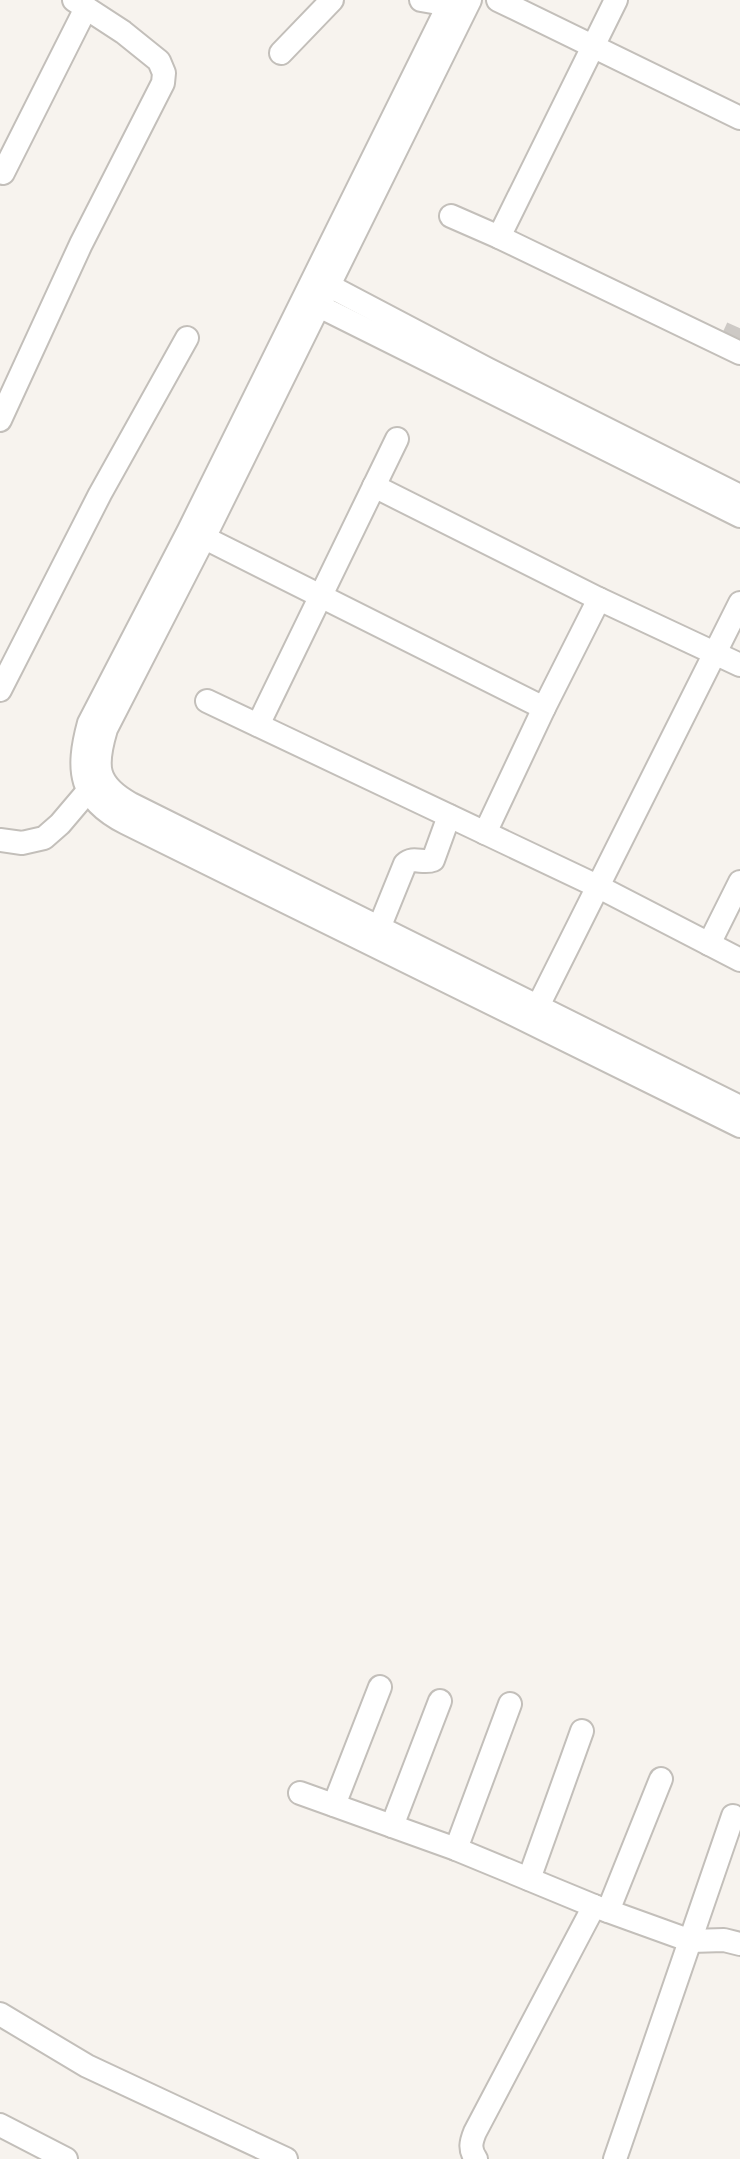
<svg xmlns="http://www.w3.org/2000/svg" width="740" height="2159" viewBox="0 0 740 2159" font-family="Roboto,sans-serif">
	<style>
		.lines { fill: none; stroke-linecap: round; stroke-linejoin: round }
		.minor-tunnel { stroke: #cdc9c5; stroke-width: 22; stroke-dasharray: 22 11; stroke-linecap: butt }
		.minor-casing { stroke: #c3bfba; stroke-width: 26 }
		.minor { stroke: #fff; stroke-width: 22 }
	</style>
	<rect width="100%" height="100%" fill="#f7f3ee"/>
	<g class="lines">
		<path class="minor-tunnel" d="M728,347L740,321"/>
		<defs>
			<g id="minor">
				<path d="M421,0L461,7"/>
				<path d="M451,0L189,530L89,723C76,771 79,799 126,823L740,1126"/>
				<path d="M470,0L204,538L106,729C95,766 95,784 131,804L740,1107"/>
				<path d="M498,0L740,118"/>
				<path d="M281,53L332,0"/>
				<path d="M0,171L3,173L86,8"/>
				<path d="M451,216L499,237L740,353"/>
				<path d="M499,237L616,0"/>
				<path d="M318,280L487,369L740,496"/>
				<path d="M307,300L740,516"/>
				<path d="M0,420L81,244L163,83L164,73L159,61L123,32L74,0"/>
				<path d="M374,486L599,599L740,665"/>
				<path d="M193,532L544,708"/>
				<path d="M0,690L100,494L187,338"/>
				<path d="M207,701L597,886L740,960"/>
				<path d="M258,725L397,439"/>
				<path d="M485,833L544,708L599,599"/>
				<path d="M0,840L22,843L44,838L60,824L88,791L101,784"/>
				<path d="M379,928L405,864C413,856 423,864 433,860L449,816"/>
				<path d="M709,944L740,882"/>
				<path d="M531,1020L740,603"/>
				<path d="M300,1793L456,1849L594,1906L691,1941L724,1940L740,1944"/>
				<path d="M334,1805L380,1687"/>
				<path d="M392,1826L440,1701"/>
				<path d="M456,1849L510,1704"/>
				<path d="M529,1879L582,1731"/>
				<path d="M608,1911L661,1779"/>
				<path d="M0,2014L87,2066L286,2159"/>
				<path d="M0,2125L66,2159"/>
				<path d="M476,2159C469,2149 471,2142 475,2132L594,1906"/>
				<path d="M615,2159L733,1816"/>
			</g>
		</defs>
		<use href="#minor" class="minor-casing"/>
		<use href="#minor" class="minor"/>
	</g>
</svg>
